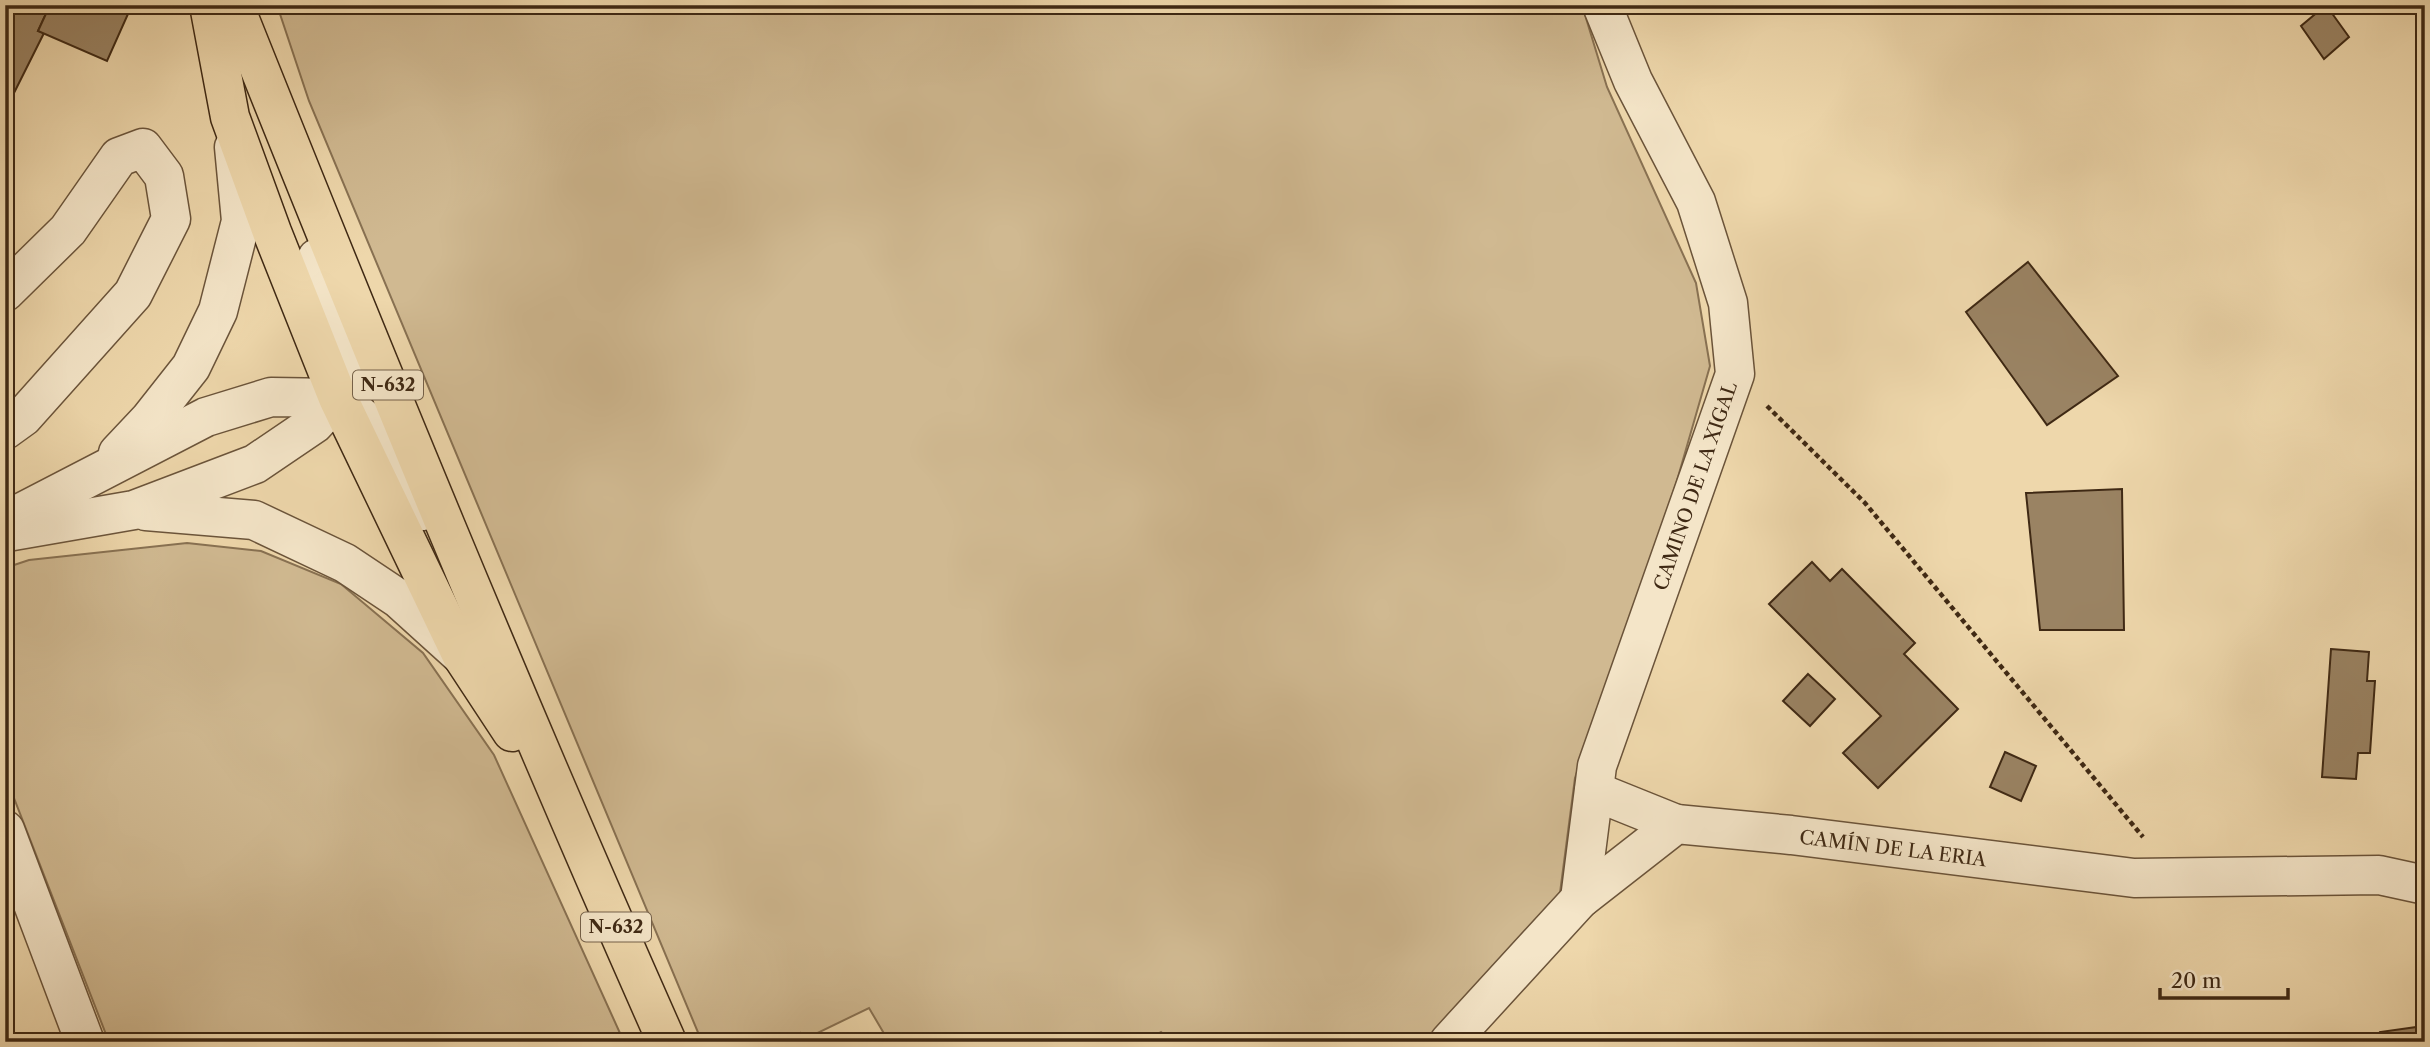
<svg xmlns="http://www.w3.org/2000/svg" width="2430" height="1047" viewBox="0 0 2430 1047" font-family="'Libre Caslon Text',serif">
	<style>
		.green { fill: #d0b991; stroke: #887152; stroke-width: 2 }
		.building { fill: #9a8363; stroke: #3f2914; stroke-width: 2 }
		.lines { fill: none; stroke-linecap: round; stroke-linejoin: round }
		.minor-casing { stroke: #6b543a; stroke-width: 41 }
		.highway-casing { stroke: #3f2914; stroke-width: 41 }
		.path { stroke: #3f2914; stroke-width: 4.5; stroke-dasharray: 5 3.5; stroke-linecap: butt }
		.minor { stroke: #f4e5c8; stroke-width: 38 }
		.highway { stroke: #eed7ab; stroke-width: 38 }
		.labels { text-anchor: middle; stroke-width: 5; stroke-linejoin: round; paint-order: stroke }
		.shield { fill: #f4e5c8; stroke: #75614a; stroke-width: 2 }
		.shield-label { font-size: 18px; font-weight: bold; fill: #3f2914 }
		.street-label { font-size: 19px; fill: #3f2914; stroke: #f4e5c8 }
	</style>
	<rect width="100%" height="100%" fill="#eed7ab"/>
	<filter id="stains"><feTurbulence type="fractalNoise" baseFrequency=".00286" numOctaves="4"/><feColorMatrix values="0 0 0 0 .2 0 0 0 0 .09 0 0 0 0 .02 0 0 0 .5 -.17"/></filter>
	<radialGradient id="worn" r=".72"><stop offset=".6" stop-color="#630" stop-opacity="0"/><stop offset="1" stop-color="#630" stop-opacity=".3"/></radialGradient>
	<g class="green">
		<path d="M277,5H1582L1607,87L1696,283L1710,366L1676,484L1575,778L1560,893L1434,1042H1172L1161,1032L1144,1042H889L869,1008L799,1042H702L309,101Z"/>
		<path d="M187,543L261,551L341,584L423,653L494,755L624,1042H109L5,775V568L29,560Z"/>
	</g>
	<g class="building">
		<path d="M5,5H50L38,31L44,33L10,101L5,99Z"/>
		<path d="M50,5H132L107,61L38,31Z"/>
		<path d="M2326,5L2349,37L2324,59L2301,26Z"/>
		<path d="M2028,262L2118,376L2047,425L1966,312Z"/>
		<path d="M2122,489L2124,630H2040L2026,493Z"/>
		<path d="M1812,562L1830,581L1842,569L1915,643L1904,654L1958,709L1878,788L1843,753L1881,716L1769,604Z"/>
		<path d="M2331,649L2369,652L2367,681H2375L2370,753H2358L2356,779L2322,777Z"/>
		<path d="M1808,674L1835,699L1810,726L1783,701Z"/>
		<path d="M2005,752L2036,766L2021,801L1990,787Z"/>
		<path d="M2424,1026L2425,1042H2381L2380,1032Z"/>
		<path d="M800,1033L804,1042H781Z"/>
	</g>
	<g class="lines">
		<defs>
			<g id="minor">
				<path d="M5,292L68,230L119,157L143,148L164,176L171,219L133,294L23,417L5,430"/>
				<path d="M118,453L150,419L191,367L218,311L241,221L234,147"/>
				<path d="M146,511L254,520L345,563L399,599L462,656"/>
				<path d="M5,521L206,417L271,397L338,398L385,436L423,511"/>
				<path d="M7,532L134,510L255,464L314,424L338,398L347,353L333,297L317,258"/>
				<path d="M1594,791L1676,824"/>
				<path d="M5,830L85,1042"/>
				<path d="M1580,899L1597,766L1735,374L1728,303L1696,202L1633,81L1602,5"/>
				<path d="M1449,1042L1580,899L1676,824L1791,835L2134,878L2379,875L2425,885"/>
			</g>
			<g id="highway">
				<path d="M209,5L230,117L272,232L338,398L462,656L512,732"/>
				<path d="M234,5C373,353 515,700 667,1042"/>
			</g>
		</defs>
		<use href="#minor" class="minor-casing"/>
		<use href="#highway" class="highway-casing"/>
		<path class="path" d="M1767,406L1865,503L2143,837"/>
		<use href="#minor" class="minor"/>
		<use href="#highway" class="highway"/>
	</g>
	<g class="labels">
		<g class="shield">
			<rect x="353" y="370.5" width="70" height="29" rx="5"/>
			<rect x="581" y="912.5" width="70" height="29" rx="5"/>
		</g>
		<g class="shield-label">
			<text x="388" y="391">N-632</text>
			<text x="616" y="933">N-632</text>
		</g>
		<g class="street-label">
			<text transform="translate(1695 486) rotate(-71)" y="7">CAMINO DE LA XIGAL</text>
			<text transform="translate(1893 848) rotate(7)" y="7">CAMÍN DE LA ERIA</text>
		</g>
	</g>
	<rect width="2430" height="1047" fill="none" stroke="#eed7ab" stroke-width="28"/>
	<rect x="7" y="7" width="2416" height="1033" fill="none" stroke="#3f2914" stroke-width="3.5"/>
	<rect x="14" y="14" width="2402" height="1019" fill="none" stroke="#3f2914" stroke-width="2"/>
	<path d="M2160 988v10h128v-10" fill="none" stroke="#3f2914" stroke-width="3.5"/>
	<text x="2171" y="988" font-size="21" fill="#3f2914" stroke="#f4e5c8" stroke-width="5" paint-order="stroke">20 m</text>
	<rect width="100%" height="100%" filter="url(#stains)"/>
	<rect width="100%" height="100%" fill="url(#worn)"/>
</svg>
